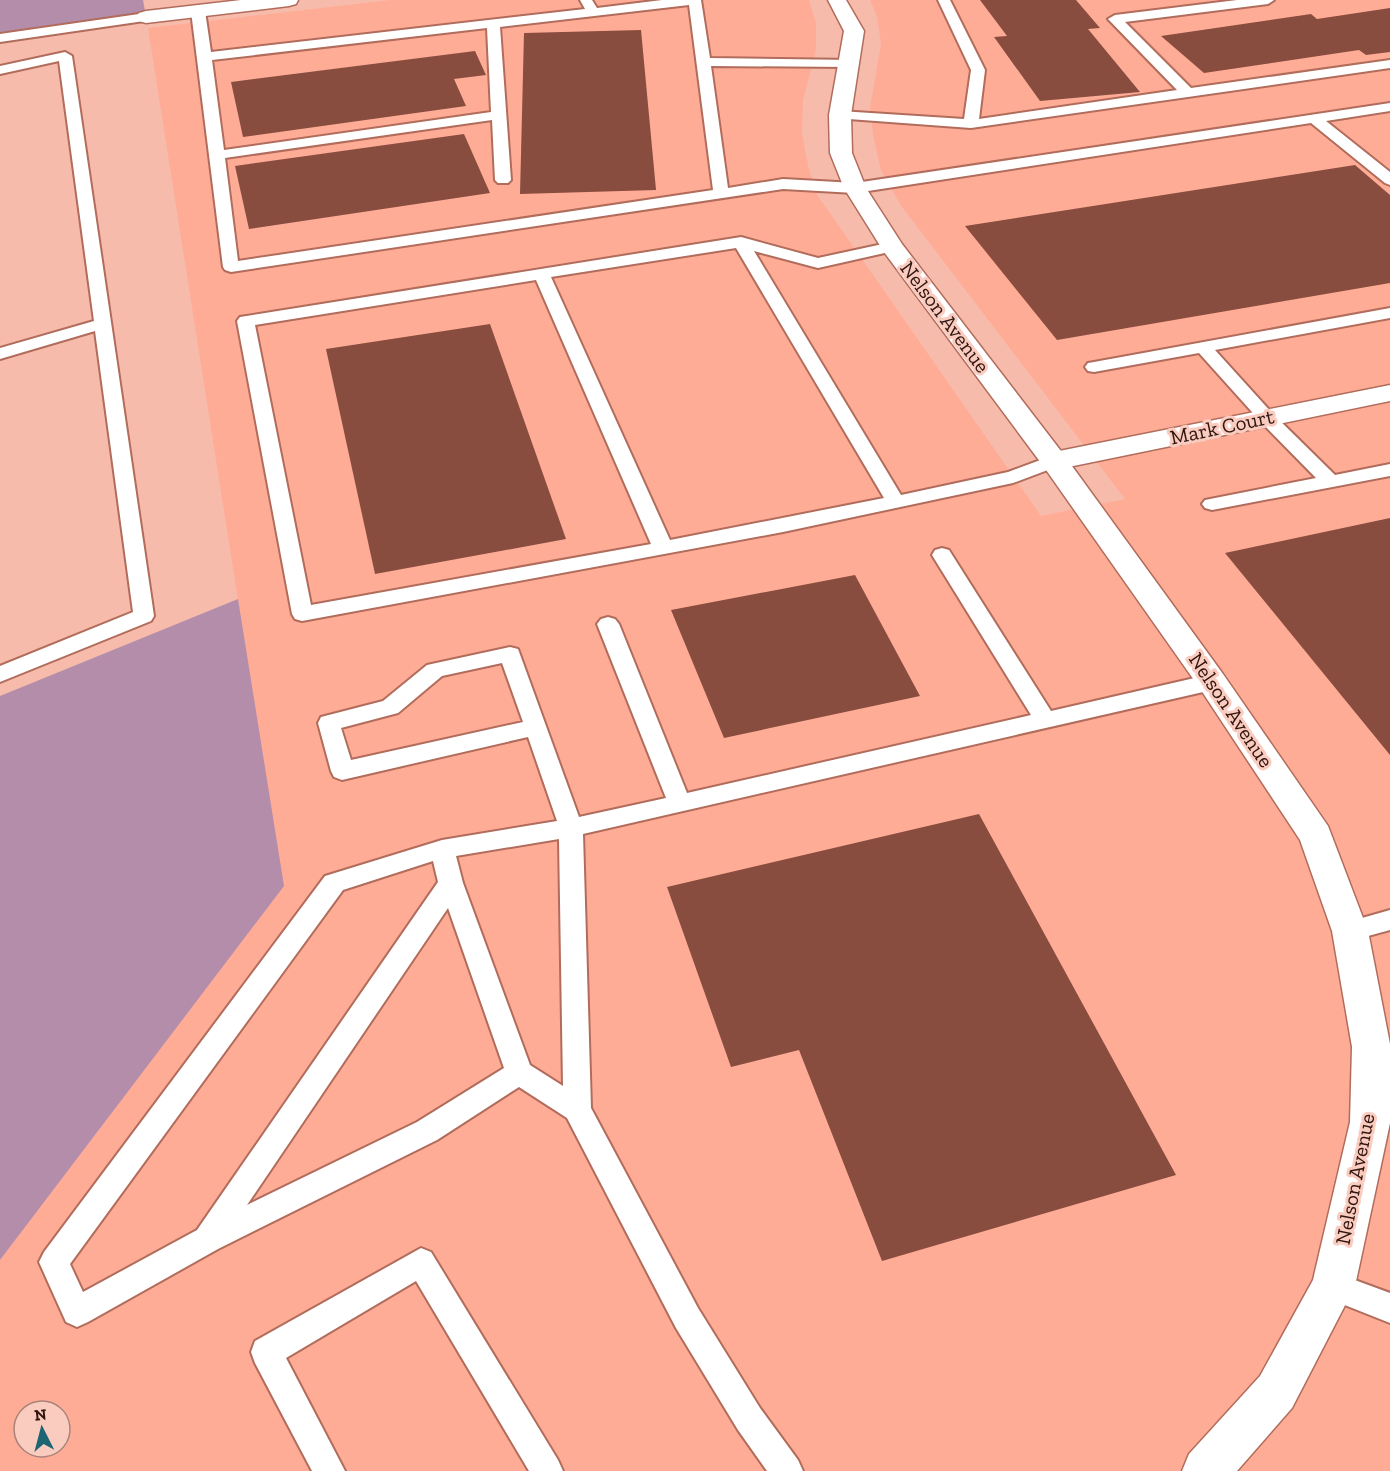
<svg xmlns="http://www.w3.org/2000/svg" width="1390" height="1471" viewBox="0 0 1390 1471" font-family="'Zilla Slab',serif">
	<style>
		.built { fill: #ffac97; fill-rule: evenodd }
		.green { fill: #b38daa }
		.building { fill: #884d3e }
		.lines { fill: none; stroke-linecap: round; stroke-linejoin: round }
		.service-casing { stroke: #b16c5b; stroke-width: 4 }
		.minor-casing { stroke: #b16c5b; stroke-width: 3 }
		.tertiary-casing { stroke: #b16c5b; stroke-width: 3 }
		.service { fill: #fff; fill-rule: evenodd }
		.minor { fill: #fff; fill-rule: evenodd }
		.tertiary { fill: #fff; fill-rule: evenodd }
		.labels { text-anchor: middle; stroke-width: 6; stroke-linejoin: round; paint-order: stroke }
		.street-label { font-size: 21px; fill: #30150e; stroke: #faccc0 }
	</style>
	<rect width="100%" height="100%" fill="#f7bbab"/>
	<path class="built" d="M391,0H809L816,23V49L803,100L802,133L809,170L818,196L1041,516L1125,499L902,207L881,171L873,135L870,108L881,44L877,17L870,0H1390V1471H0V1260L283,886L148,28ZM24,1411H60V1447H24Z"/>
	<g class="green">
		<path d="M0,0H143L146,17L0,38Z"/>
		<path d="M238,599L284,886L0,1260V696Z"/>
	</g>
	<g class="building">
		<path d="M980,0H1076L1100,28L1088,29L1140,92L1040,101L994,37L1007,36Z"/>
		<path d="M1390,8V52L1366,55L1359,50L1204,73L1161,36L1311,14L1317,19Z"/>
		<path d="M641,30L656,190L520,194L524,33Z"/>
		<path d="M475,51L486,75L454,79L466,106L243,137L231,82Z"/>
		<path d="M464,134L490,193L249,229L235,166Z"/>
		<path d="M1355,165L1390,195V283L1057,340L965,226Z"/>
		<path d="M490,324L566,539L375,574L326,349Z"/>
		<path d="M1390,518V755L1225,553Z"/>
		<path d="M855,575L920,696L724,738L671,610Z"/>
		<path d="M979,814L1176,1175L882,1261L799,1050L731,1067L667,887Z"/>
	</g>
	<g class="lines">
		<defs>
			<g id="service">
				<path d="M580,0H592L597,8L662,0H701L710,58L854,60L856,63L849,67L711,66L728,188L783,179L855,183L1390,103V111L1326,121L1390,172V185L1385,183L1311,123L855,193L783,189L231,272L225,270L223,267L191,11L193,8L198,7L205,11L211,52L585,9ZM689,5L713,190L238,261L225,158L492,120L495,180L498,183H508L511,180L500,27ZM487,28L491,112L224,150L212,60Z"/>
				<path d="M938,0H950L985,70L979,119L1177,90L1108,19L1115,15L1237,0H1274L1268,4L1125,22L1191,88L1390,60V68L971,128L835,118L833,115L840,111L964,119L971,70Z"/>
				<path d="M146,13L153,17L151,20L0,42V34Z"/>
				<path d="M65,52L72,56L154,616L151,621L0,682V666L133,612L95,331L0,359V348L94,321L59,61L0,74V66Z"/>
				<path d="M741,237L818,258L892,242L900,247L898,250L818,268L754,251L901,495L1008,472L1054,455L1061,457L1063,461L1061,465L1013,483L783,532L302,621L295,619L292,614L237,321L240,317ZM736,248L884,498L670,540L551,277ZM536,280L651,544L311,605L255,325Z"/>
				<path d="M1390,308V318L1215,350L1273,414L1335,475L1390,464V476L1212,510L1205,508L1202,504L1205,500L1316,478L1261,422L1199,353L1094,372L1088,371L1085,367L1088,363L1094,362Z"/>
				<path d="M942,548L949,550L1051,711L1212,674L1220,677L1223,682L1220,687L1212,690L583,834L591,1108L698,1308L760,1408L798,1460L803,1471H767L738,1430L676,1328L567,1118L519,1087L437,1140L218,1249L88,1322L77,1327L66,1322L39,1262L44,1252L325,876L442,840L557,821L528,737L342,780L334,777L331,771L318,723L321,717L383,701L427,665L510,647L518,649L579,817L666,798L597,624L601,619L608,617L615,619L619,624L687,793L1031,715L932,555L935,550ZM502,663L523,722L351,760L341,728L398,713L442,676ZM559,839L563,1086L530,1065L463,883L456,856ZM433,861L438,882L197,1230L83,1292L70,1264L343,890ZM448,908L504,1068L417,1122L247,1205Z"/>
				<path d="M1390,910V930L1350,941L1341,938L1337,931L1341,924Z"/>
				<path d="M421,1248L431,1252L558,1460L563,1471H529L416,1281L286,1358L345,1471H312L255,1363L251,1352L255,1341Z"/>
				<path d="M1333,1272L1390,1293V1323L1322,1296L1318,1286L1322,1276Z"/>
			</g>
			<g id="minor">
				<path d="M241,0H298L296,4L289,6L146,23L139,21L136,17L139,13L146,11Z"/>
				<path d="M1390,385V401L1054,470L1044,467L1040,461L1044,455L1054,452Z"/>
			</g>
			<path id="tertiary" d="M828,0H846L864,31L851,115L852,153L866,188L902,244L1064,455L1223,674L1328,826L1368,931L1390,1044V1123L1355,1286L1292,1408L1237,1471H1182L1189,1454L1260,1376L1313,1280L1350,1122L1352,1047L1332,931L1300,840L1201,690L1044,467L884,252L844,188L830,153L829,115L844,31Z"/>
		</defs>
		<use href="#service" class="service-casing"/>
		<use href="#minor" class="minor-casing"/>
		<use href="#tertiary" class="tertiary-casing"/>
		<use href="#service" class="service"/>
		<use href="#minor" class="minor"/>
		<use href="#tertiary" class="tertiary"/>
	</g>
	<g class="labels">
		<g class="street-label">
			<text transform="translate(945 317) rotate(53)" y="7">Nelson Avenue</text>
			<text transform="translate(1222 427) rotate(-12)" y="7">Mark Court</text>
			<text transform="translate(1231 710) rotate(56)" y="7">Nelson Avenue</text>
			<text transform="translate(1355 1179) rotate(-79)" y="7">Nelson Avenue</text>
		</g>
	</g>
	<g transform="translate(42 1429) rotate(354)"><circle r="28" fill="#faccc0" stroke="#a98379" stroke-width="1.5"/>
	<path d="M0-4.5L10 22L0 15L-10 22Z" fill="#1e6574"/>
	<text y="-9" font-size="16" font-weight="bold" text-anchor="middle" fill="#30150e">N</text>
	</g>
</svg>
